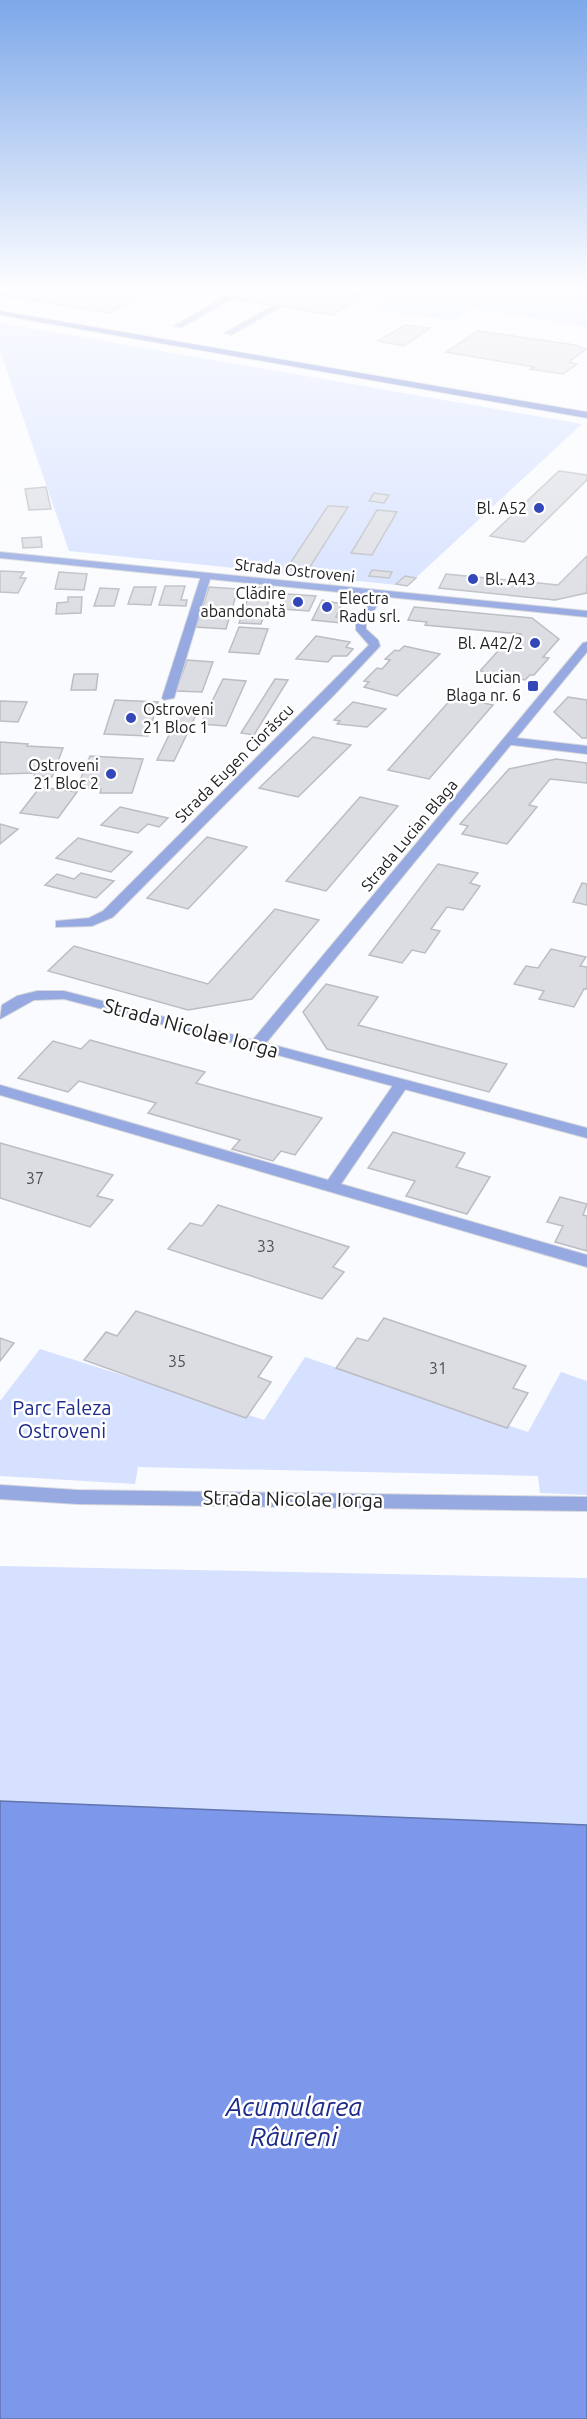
<svg xmlns="http://www.w3.org/2000/svg" width="587" height="2419" viewBox="0 0 587 2419" font-family="Ubuntu,sans-serif">
	<style>
		.green { fill: #d6e1ff }
		.water { fill: #7d97ea; stroke: #6174ae; stroke-width: 1.5 }
		.building { fill: #dbdde3; stroke: #bbbdc2; stroke-width: 1.5 }
		.lines { fill: none; stroke-linecap: round; stroke-linejoin: round }
		.pedestrian-casing { stroke: #d7d8db; stroke-width: 2 }
		.minor-casing { stroke: #d7d8db; stroke-width: 2 }
		.tertiary-casing { stroke: #d7d8db; stroke-width: 2 }
		.secondary-casing { stroke: #d7d8db; stroke-width: 2 }
		.pedestrian { fill: #96a9e1; fill-rule: evenodd }
		.minor { fill: #96a9e1; fill-rule: evenodd }
		.tertiary { fill: #96a9e1; fill-rule: evenodd }
		.secondary { fill: #677fd0; fill-rule: evenodd }
		.poi-dot { fill: #3347b9; stroke: #fff; stroke-width: 2 }
		.labels { text-anchor: middle; stroke-width: 5; stroke-linejoin: round; paint-order: stroke }
		.far-poi-label { font-size: 16px; fill: #202123; stroke: #fff; text-anchor: end }
		.far-street-label { font-size: 16px; fill: #202123; stroke: #fff }
		.number-label { font-size: 16px; fill: #4f5053 }
		.street-label { font-size: 20px; fill: #202123; stroke: #fff }
		.park-label { font-size: 20px; fill: #1f2c8a; stroke: #fff }
		.near-water-label { font-size: 26px; font-style: italic; fill: #1e2a88; stroke: #fff }
	</style>
	<rect width="100%" height="100%" fill="#fafbfe"/>
	<g class="green">
		<path d="M346,285H562L587,299V327L473,309L455,321L373,310L387,299L385,295Z"/>
		<path d="M0,323L582,424L407,586L69,551L0,351Z"/>
		<path d="M40,1349L264,1420L305,1357L528,1432L561,1372L587,1381V1495L540,1493L538,1476L138,1467L135,1484L0,1476V1401Z"/>
		<path d="M0,1566L587,1578V1825L0,1801Z"/>
	</g>
	<path class="water" d="M0,1801L587,1825V2419H0Z"/>
	<g class="building">
		<path d="M17,285H301L365,295L332,315L161,287L108,313L0,295Z"/>
		<path d="M405,325L430,328L404,346L378,341Z"/>
		<path d="M478,331L575,345L586,349L569,362L577,364L563,374L530,369L534,367L446,352Z"/>
		<path d="M559,471L587,475V480L524,542L490,536Z"/>
		<path d="M46,487L51,509L29,510L25,489Z"/>
		<path d="M374,493L389,495L384,503L369,501Z"/>
		<path d="M328,506L348,507L308,570L287,568Z"/>
		<path d="M377,510L397,512L372,555L351,553Z"/>
		<path d="M41,537L42,547L23,548L22,538Z"/>
		<path d="M587,556V593L555,600L439,588L446,574L558,585Z"/>
		<path d="M372,570L392,572L389,578L369,576Z"/>
		<path d="M0,571L24,572L20,578H26L18,593L0,592Z"/>
		<path d="M59,572L87,574L84,590L55,589Z"/>
		<path d="M405,576L416,578L407,586L396,584Z"/>
		<path d="M165,586H185L181,600H187L186,606L159,605Z"/>
		<path d="M134,587H156L151,605L128,604Z"/>
		<path d="M209,587L238,589L226,629L196,627Z"/>
		<path d="M252,587L273,588L261,624L239,623Z"/>
		<path d="M100,588L119,589L114,606H94Z"/>
		<path d="M288,594L316,596L309,611L281,609Z"/>
		<path d="M68,597H82L81,613L56,614L57,603L68,602Z"/>
		<path d="M322,600L342,604L336,617L344,618L342,623L312,620Z"/>
		<path d="M414,607L532,618L559,639L543,657L549,658L534,675H530L525,680L480,671L506,642L513,644L521,634L425,625L427,622L408,620Z"/>
		<path d="M239,627L268,629L259,654L229,652Z"/>
		<path d="M316,636L350,642L346,647L353,649L347,656H333L328,662L296,659Z"/>
		<path d="M404,646L440,654L397,696L364,687L369,682L364,681L377,668L382,669L390,660L385,659L395,650L399,651Z"/>
		<path d="M187,660L213,662L202,692L176,691Z"/>
		<path d="M74,674H98L96,690H71Z"/>
		<path d="M223,679L246,681L226,726L201,724Z"/>
		<path d="M275,679L288,680L254,735L241,733Z"/>
		<path d="M453,697L493,705L429,779L388,770Z"/>
		<path d="M568,697L587,700V738H582L554,712Z"/>
		<path d="M115,700L158,702L148,736L104,734Z"/>
		<path d="M0,701L27,702L18,722L0,721Z"/>
		<path d="M353,702L386,709L367,727L337,724L340,721L334,720Z"/>
		<path d="M180,712L197,713L174,761L157,760Z"/>
		<path d="M313,737L351,745L298,797L259,788Z"/>
		<path d="M0,742L28,744L27,746L63,748L52,777L34,776L35,773L0,774Z"/>
		<path d="M90,756L143,759L132,793H100L101,789L77,788Z"/>
		<path d="M556,759L587,763V783L550,779L529,805L537,807L507,844L462,834L468,826L460,824L509,769Z"/>
		<path d="M40,787L77,792L58,818L20,813Z"/>
		<path d="M360,797L398,806L326,891L286,881Z"/>
		<path d="M120,807L168,818L159,827L148,824L138,833L101,825Z"/>
		<path d="M0,824L18,829L0,844Z"/>
		<path d="M207,837L247,847L188,909L147,898Z"/>
		<path d="M78,838L132,852L111,872L56,858Z"/>
		<path d="M438,864L478,873L470,883L480,886L463,910L447,907L431,929L440,931L425,953L412,950L402,963L369,955Z"/>
		<path d="M81,873L114,881L96,898L45,885L57,874L74,879Z"/>
		<path d="M582,883L587,884V905L573,902Z"/>
		<path d="M275,909L319,920L252,999L188,1010L48,971L74,946L208,984Z"/>
		<path d="M551,949L586,957L580,966L587,967V989H584L574,1007L539,999L544,991L514,984L526,966L538,968Z"/>
		<path d="M326,984L378,997L358,1025L507,1064L489,1092L327,1049L303,1012Z"/>
		<path d="M90,1040L205,1072L196,1083L322,1118L295,1155L281,1151L273,1161L232,1149L240,1140L148,1113L156,1103L79,1081L68,1092L18,1078L53,1041L81,1049Z"/>
		<path d="M393,1132L465,1153L456,1167L490,1177L467,1214L406,1196L415,1181L368,1168Z"/>
		<path d="M0,1143L113,1175L97,1196L113,1200L90,1227L0,1198Z"/>
		<path d="M560,1197L587,1204L583,1215L587,1216V1251L555,1242L563,1226L547,1222Z"/>
		<path d="M218,1205L349,1247L333,1267L344,1272L322,1299L168,1249L190,1223L202,1226Z"/>
		<path d="M136,1311L272,1357L258,1377L271,1382L246,1418L84,1360L106,1332L117,1336Z"/>
		<path d="M384,1318L526,1366L513,1388L528,1393L507,1428L336,1368L357,1338L368,1341Z"/>
		<path d="M0,1338L14,1343L0,1361Z"/>
	</g>
	<g class="lines">
		<defs>
			<g id="pedestrian">
				<path d="M226,296L233,298L181,328L174,326Z"/>
				<path d="M274,305L281,307L231,335L224,333Z"/>
			</g>
			<g id="minor">
				<path d="M581,285H587V289Z"/>
				<path d="M206,573L211,576L174,698L164,700L162,698L201,576Z"/>
				<path d="M379,591L384,594L366,624V629L378,640L380,646L334,695L113,917L92,926L56,927V921L89,918L103,911L369,645L356,630V624L375,592Z"/>
				<path d="M508,737L587,746V754L504,744V738Z"/>
				<path d="M37,991H64L261,1042L263,1045L256,1049L64,999L34,1000L0,1019L2,1005L17,996Z"/>
				<path d="M401,1079L409,1084L341,1184L587,1255V1267L0,1095V1085L328,1180L396,1081Z"/>
				<path d="M0,1485L77,1490L587,1497V1511L77,1504L0,1499Z"/>
			</g>
			<g id="tertiary">
				<path d="M0,552L587,611V617L0,558Z"/>
				<path d="M587,642V652L266,1043L587,1128V1138L251,1048L249,1045L251,1042L583,643Z"/>
			</g>
			<path id="secondary" d="M0,311L587,412V418L0,315Z"/>
		</defs>
		<use href="#pedestrian" class="pedestrian-casing"/>
		<use href="#minor" class="minor-casing"/>
		<use href="#tertiary" class="tertiary-casing"/>
		<use href="#secondary" class="secondary-casing"/>
		<use href="#pedestrian" class="pedestrian"/>
		<use href="#minor" class="minor"/>
		<use href="#tertiary" class="tertiary"/>
		<use href="#secondary" class="secondary"/>
	</g>
	<linearGradient id="sky" x2="0" y2="1"><stop stop-color="#7da8e9"/><stop offset="0.46" stop-color="#fdfdff"/><stop offset="1" stop-color="#fdfdff" stop-opacity="0"/></linearGradient>
	<rect width="587" height="624" fill="url(#sky)"/>
	<g class="poi-dot">
		<circle cx="539" cy="508" r="6"/>
		<circle cx="473" cy="579" r="6"/>
		<circle cx="298" cy="602" r="6"/>
		<circle cx="327" cy="607" r="6"/>
		<circle cx="535" cy="643" r="6"/>
		<rect x="527" y="680" width="12" height="12" rx="3"/>
		<circle cx="131" cy="718" r="6"/>
		<circle cx="111" cy="774" r="6"/>
	</g>
	<g class="labels">
		<g class="far-poi-label">
			<text x="527" y="514">Bl. A52</text>
			<text x="485" y="585" text-anchor="start">Bl. A43</text>
			<text x="286" y="599">Clădire<tspan x="286" dy="18">abandonată</tspan></text>
			<text x="339" y="604" text-anchor="start">Electra<tspan x="339" dy="18">Radu srl.</tspan></text>
			<text x="523" y="649">Bl. A42/2</text>
			<text x="521" y="683">Lucian<tspan x="521" dy="18">Blaga nr. 6</tspan></text>
			<text x="143" y="715" text-anchor="start">Ostroveni<tspan x="143" dy="18">21 Bloc 1</tspan></text>
			<text x="99" y="771">Ostroveni<tspan x="99" dy="18">21 Bloc 2</tspan></text>
		</g>
		<g class="far-street-label">
			<text transform="translate(295 570) rotate(6)" y="6">Strada Ostroveni</text>
			<text transform="translate(234 763) rotate(-45)" y="6">Strada Eugen Ciorăscu</text>
			<text transform="translate(409 835) rotate(-50)" y="6">Strada Lucian Blaga</text>
		</g>
		<g class="number-label">
			<text x="35" y="1184">37</text>
			<text x="266" y="1252">33</text>
			<text x="177" y="1367">35</text>
			<text x="438" y="1374">31</text>
		</g>
		<g class="street-label">
			<text transform="translate(191 1028) rotate(15)" y="7">Strada Nicolae Iorga</text>
			<text transform="translate(293 1499) rotate(1)" y="7">Strada Nicolae Iorga</text>
		</g>
		<g class="park-label">
			<text x="62" y="1415">Parc Faleza<tspan x="62" dy="23">Ostroveni</tspan></text>
		</g>
		<g class="near-water-label">
			<text x="294" y="2116">Acumularea<tspan x="294" dy="30">Râureni</tspan></text>
		</g>
	</g>
</svg>
